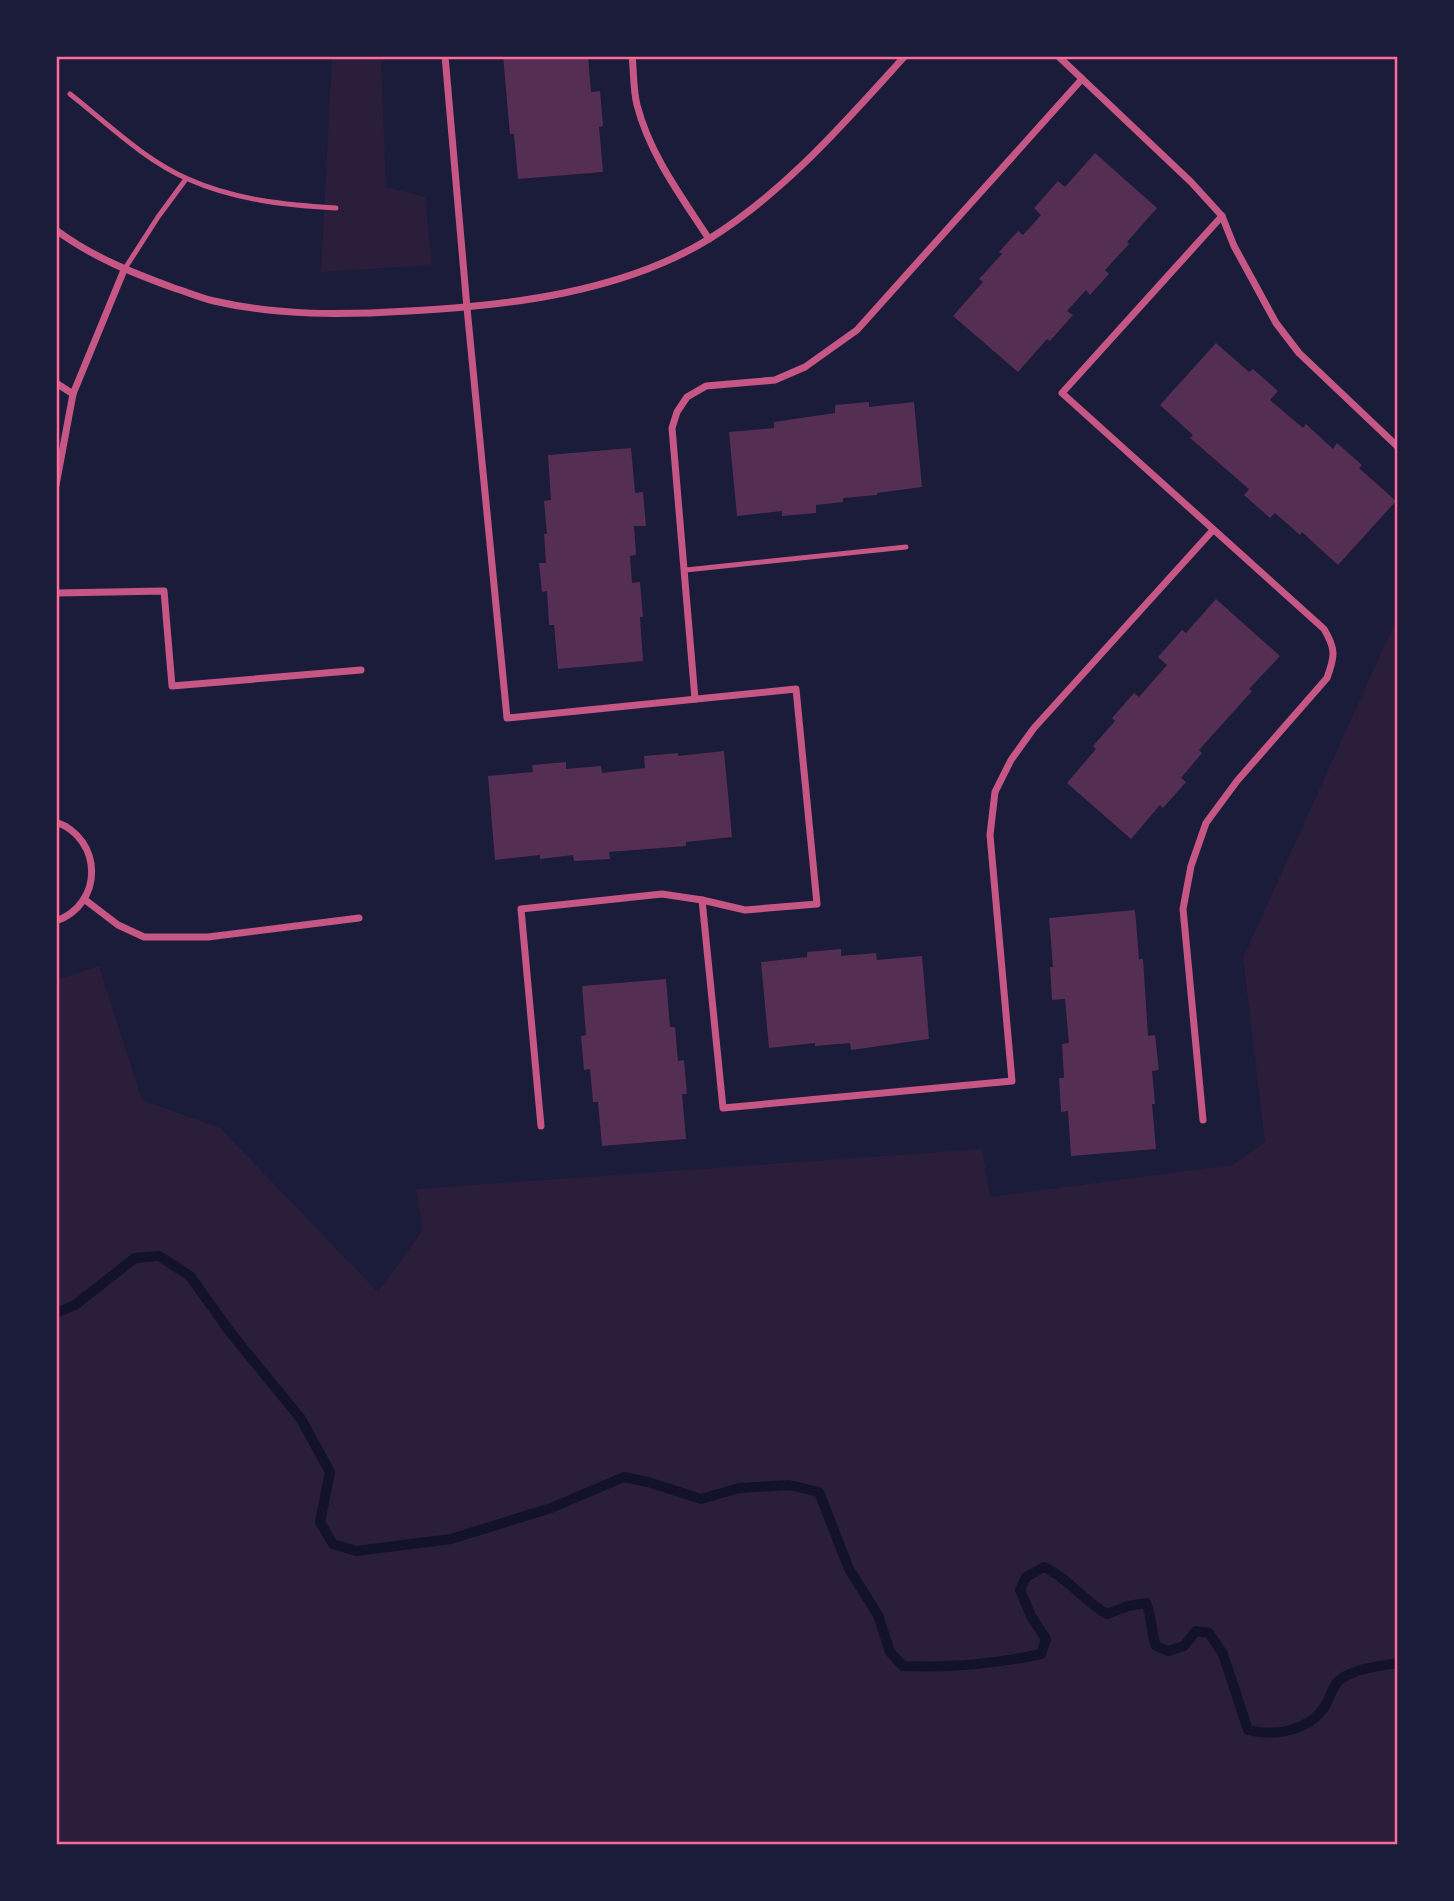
<svg xmlns="http://www.w3.org/2000/svg" width="1454" height="1901" viewBox="0 0 1454 1901" font-family="Lato,sans-serif">
	<style>
		.green { fill: #2a1e3b }
		.lines { fill: none; stroke-linecap: round; stroke-linejoin: round }
		.stream { stroke: #12122b; stroke-width: 10 }
		.building { fill: #542f53 }
		.service { stroke: #c65784; stroke-width: 5 }
		.minor { stroke: #c65784; stroke-width: 7 }
		.neatline { fill: none; stroke: #ff6b9d; stroke-width: 2.5 }
	</style>
	<rect width="100%" height="100%" fill="#1b1b3a"/>
	<g class="green">
		<path d="M332,56H388L381,61L386,187L425,197L432,265L321,272Z"/>
		<path d="M1398,616V1845H56V980L99,966L142,1100L220,1128L378,1292L423,1230L416,1189L982,1149L990,1197L1232,1165L1265,1142L1243,958Z"/>
	</g>
	<g class="lines">
		<path class="stream" d="M56,1313L75,1305L135,1258L159,1256L190,1276L230,1332L301,1419L330,1472L320,1522L333,1544L356,1551L451,1539L551,1508L624,1477L648,1482L701,1499L739,1488L789,1485L819,1492L849,1569L878,1615L890,1652L903,1666C950,1668 995,1664 1041,1654L1046,1639L1031,1616L1020,1590L1026,1577L1044,1567C1068,1578 1084,1601 1107,1614L1128,1606L1146,1603C1153,1618 1150,1631 1156,1646L1168,1651L1184,1646L1196,1631L1209,1633L1223,1654L1248,1730C1274,1737 1309,1731 1325,1706C1330,1698 1333,1684 1341,1679C1356,1668 1380,1666 1398,1663"/>
	</g>
	<g class="building">
		<path d="M503,56H588L591,92L600,91L603,126L599,127L603,172L518,179L514,134H510Z"/>
		<path d="M1095,153L1157,208L1127,242L1129,244L1105,270L1109,274L1090,295L1086,290L1067,311L1073,315L1050,341L1047,339L1018,372L953,316L983,282L979,279L1002,254L999,252L1018,231L1023,235L1041,215L1034,208L1058,181L1065,187Z"/>
		<path d="M1216,343L1249,372L1253,369L1278,391L1270,400L1303,428L1306,424L1333,449L1337,443L1362,465L1359,468L1396,501L1338,565L1302,532L1300,535L1275,513L1270,518L1244,495L1249,489L1190,438L1193,435L1160,405Z"/>
		<path d="M869,402V407L914,402L922,487L877,493V495L843,498V502L816,505V513L782,516V511L737,516L729,432L774,428V422L835,413V405Z"/>
		<path d="M631,448L635,493L643,492L646,526H634L636,555L630,556L632,583L640,582L643,617H640L643,661L558,669L554,625H549L547,591L542,592L539,563H546L544,534H547L544,501L551,500L548,455Z"/>
		<path d="M1216,599L1280,656L1249,689L1252,691L1199,750L1202,753L1181,778L1186,782L1163,808L1160,805L1131,839L1067,783L1096,749L1093,746L1115,721L1112,718L1134,693L1139,697L1167,665L1158,657L1182,630L1186,633Z"/>
		<path d="M724,751L732,837L686,842V846L609,852L610,859L574,861L573,855L540,859V855L495,860L488,776L533,772L532,765L566,762V769L601,766L602,773L645,768L644,756L678,753V756Z"/>
		<path d="M1135,910L1139,959H1143L1148,1036L1155,1035L1159,1070L1152,1071L1155,1104H1152L1156,1149L1071,1156L1068,1111L1061,1112L1059,1078H1064L1062,1044L1069,1043L1065,999L1052,1000L1050,967H1053L1049,918Z"/>
		<path d="M841,949V956L876,953L877,960L922,956L929,1039L851,1050L850,1043L815,1046V1043L769,1048L761,962L807,957V952Z"/>
		<path d="M666,979L670,1027H675L678,1061L684,1060L687,1094H682L686,1139L602,1146L598,1102H593L590,1069L584,1070L581,1036L586,1035L582,986Z"/>
	</g>
	<g class="lines">
		<g class="service">
			<path d="M70,94C107,123 144,160 188,179C235,200 285,205 336,208"/>
			<path d="M124,270L158,217L186,179"/>
			<path d="M686,570L906,547"/>
		</g>
		<g class="minor">
			<path d="M445,56L467,308L507,718L796,689L817,904L745,910L702,900L662,894L521,909L541,1126"/>
			<path d="M632,56C634,72 633,89 637,105C650,155 681,196 709,239"/>
			<path d="M1058,56L1191,182L1222,216L1234,246L1276,323L1299,353L1398,447"/>
			<path d="M56,230C92,257 133,273 174,288C187,292 201,298 214,301C279,316 343,315 409,311C508,306 623,292 709,239C786,191 845,122 905,56"/>
			<path d="M56,383L73,394"/>
			<path d="M56,485L73,394L124,270"/>
			<path d="M56,593L164,591L172,686L361,670"/>
			<path d="M695,699L672,428L677,412L687,397L706,386L775,380L805,367L857,330L1082,79"/>
			<path d="M56,822C103,839 104,904 56,921"/>
			<path d="M84,899L118,925L144,937H208L359,918"/>
			<path d="M702,900L723,1108L1012,1081L990,835L995,792L1011,760L1034,728L1213,530"/>
			<path d="M1203,1120L1183,909L1191,866L1206,823L1237,781L1327,678C1335,656 1336,649 1324,629L1062,393L1222,216"/>
		</g>
	</g>
	<rect width="1454" height="1901" fill="none" stroke="#1b1b3a" stroke-width="116"/>
	<rect x="58" y="58" width="1338" height="1785" class="neatline"/>
</svg>
